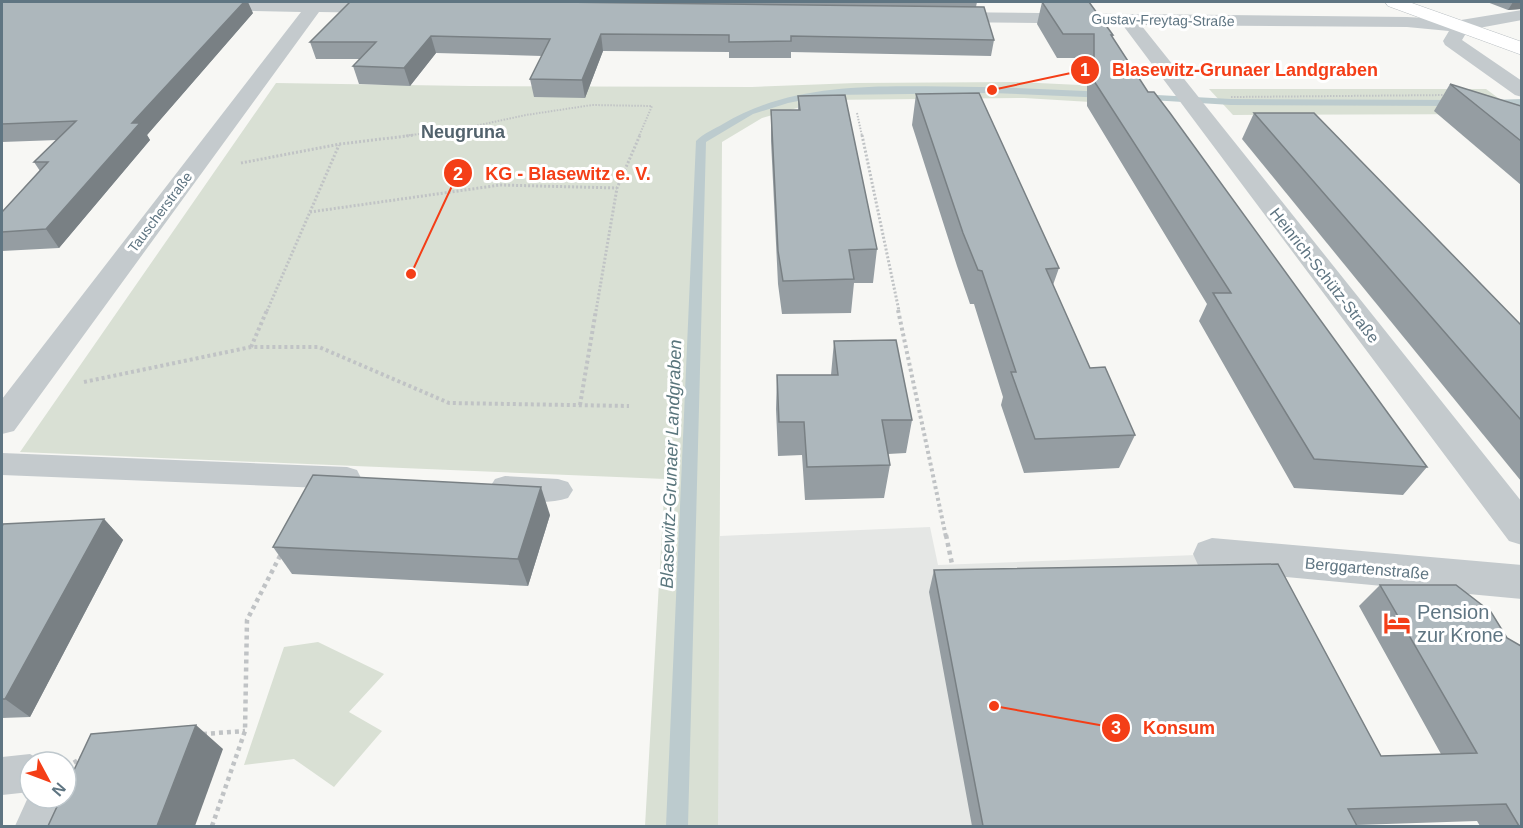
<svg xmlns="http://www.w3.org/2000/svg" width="1523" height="828" viewBox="0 0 1523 828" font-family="Arial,sans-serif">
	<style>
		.built { fill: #e5e7e5 }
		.green { fill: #d9e0d4 }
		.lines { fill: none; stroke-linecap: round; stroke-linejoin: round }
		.stream { fill: #bccbce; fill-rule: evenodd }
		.secondary-casing { stroke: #b9bfc3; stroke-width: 1 }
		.path-far3 { stroke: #c0c3c5; stroke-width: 2; stroke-dasharray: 1.5 1.5; stroke-linecap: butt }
		.path-far2 { stroke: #c0c3c5; stroke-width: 3; stroke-dasharray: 2 2; stroke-linecap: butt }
		.path-far1 { stroke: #c0c3c5; stroke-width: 4; stroke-dasharray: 3 3; stroke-linecap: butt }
		.path { stroke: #c0c3c5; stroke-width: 4.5; stroke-dasharray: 4 4; stroke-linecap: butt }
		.service { fill: #c4cacd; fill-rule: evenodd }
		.minor { fill: #c4cacd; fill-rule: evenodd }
		.secondary { fill: #fff; fill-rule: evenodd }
		.wall { fill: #959da2 }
		.shaded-wall { fill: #798084 }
		.building { fill: #adb7bc; stroke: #798084; stroke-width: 1.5 }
		.labels { text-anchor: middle; stroke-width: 6; stroke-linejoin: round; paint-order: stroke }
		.far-street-label { font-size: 14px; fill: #5f7582; stroke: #fff }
		.street-label { font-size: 16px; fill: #5f7582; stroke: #fff }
		.far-district-label { font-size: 18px; font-weight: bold; fill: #52626c; stroke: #fff }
		.water-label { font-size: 18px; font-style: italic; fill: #5a767d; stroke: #fff }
		.near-poi-label { font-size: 20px; fill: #5f7582; stroke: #fff; text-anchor: start }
		.leader { fill: none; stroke: #f43e17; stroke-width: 2 }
		.callout-dot { fill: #f43e17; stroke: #fff; stroke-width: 2 }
		.mark-label { font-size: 18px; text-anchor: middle; font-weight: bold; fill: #fff }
		.callout-label { font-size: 18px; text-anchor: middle; font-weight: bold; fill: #f43e17; stroke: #fff; stroke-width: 6; stroke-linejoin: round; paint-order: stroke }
	</style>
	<rect width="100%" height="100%" fill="#f7f7f4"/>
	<path class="built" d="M930,527L938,565L1196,555L1325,826H717L720,536Z"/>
	<g class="green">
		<path d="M1017,82L1143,88L1157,106L1024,98L825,100L762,118L722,142L718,826H645L665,479L20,452L276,83L470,86L752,87L856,83Z"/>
		<path d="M1209,89H1486L1520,114L1233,115Z"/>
		<path d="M318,642L384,674L349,712L382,731L334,787L294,759L244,765L284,647Z"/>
	</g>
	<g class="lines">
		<g class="stream">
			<path d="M992,87L1108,92L1113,95L1108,98L992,93L829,95L788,103L753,114L706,142L688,826H666L696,141C703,134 714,129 723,124C803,76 902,88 992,87Z"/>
			<path d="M1138,94L1231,99L1459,100L1464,103L1459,106L1231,105L1135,99V95Z"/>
			<path d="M1522,99V105L1489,106L1484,103L1489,100Z"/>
		</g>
		<defs>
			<path id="secondary" d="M1385,2H1409L1522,42V55L1388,6Z"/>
		</defs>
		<use href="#secondary" class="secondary-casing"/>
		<g class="path-far3">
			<path d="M1231,97L1449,95"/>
			<path d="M857,113L862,136"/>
			<path d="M403,136L461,129L526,115L592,105L652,106L639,136"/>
		</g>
		<g class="path-far2">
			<path d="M862,135L899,311"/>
			<path d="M241,163L340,144L415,135"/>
			<path d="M310,212L500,185L617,188"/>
			<path d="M267,311L339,145"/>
			<path d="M596,311L617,188L640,135"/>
		</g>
		<g class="path-far1">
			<path d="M898,310L946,537"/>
			<path d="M251,347L267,310"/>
			<path d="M84,382L251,347H319L449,403L629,406"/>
			<path d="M580,405L596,310"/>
		</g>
		<g class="path">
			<path d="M946,535L952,564"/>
			<path d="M203,734L245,731"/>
			<path d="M67,767L83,757"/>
			<path d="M212,826L245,731L247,620L281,554"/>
		</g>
		<g class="service">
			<path d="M2,453L347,467L357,470L361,478L357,486L347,489L2,475Z"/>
			<path d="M505,476L558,479L568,482L573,490L568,498C548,505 515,502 495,495L490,487L495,479Z"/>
			<path d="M30,754L44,762H30V792L2,795V757Z"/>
			<path d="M30,793V798H66V795L67,798L55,826H15Z"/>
		</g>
		<g class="minor">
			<path d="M198,2L387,3L393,4L396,8L393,12L387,13L319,12L14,431L2,434V399L301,12L204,10L198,9L195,5Z"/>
			<path d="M1522,10V20L1468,30L1462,40L1522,81V97L1515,95L1445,45L1443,41L1449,31L1407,27L1141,25L1522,502V545L1509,541L1122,24L942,22L936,21L933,17L936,13L942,12L1407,17L1461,20Z"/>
			<path d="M1212,538L1522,565V599L1212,570L1198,565L1193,554L1198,543Z"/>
		</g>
		<use href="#secondary" class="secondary"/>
	</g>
	<g class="wall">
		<path d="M2,2L253,13L147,135L150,140L59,248L2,251V212L40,171L34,162L57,140L2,142Z"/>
		<path d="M350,2H977L976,7L994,40L991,56L791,52V58H729V52L603,51L585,98L534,97L530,79L542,56L436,53L410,86L359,84L353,66L360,59H316L310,42Z"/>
		<path d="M1042,2L1113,35L1112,37L1148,92L1427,467L1403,495L1294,488L1199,321L1207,304L1087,106V58H1057L1037,24Z"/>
		<path d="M1487,2H1521V9L1508,10Z"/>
		<path d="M1450,84L1521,106V185L1434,111Z"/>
		<path d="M916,94L1059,268L1053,285L1090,368L1135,435L1119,468L1024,473L1001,405L1003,397L974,304H970L957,266L912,125Z"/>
		<path d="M798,96L877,249L873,283H854L851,313L782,314L778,284L771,141V110H798Z"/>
		<path d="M1254,113L1521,325V481L1242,139Z"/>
		<path d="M834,341L912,420L906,453L888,454L890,465L884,498L805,500L802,455L778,456L776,409L777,375H831Z"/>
		<path d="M550,515L528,586L292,574L273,547Z"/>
		<path d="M104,519L123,540L30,717L2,718V527Z"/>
		<path d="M934,570L1381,756L1441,754L1359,606L1380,585L1521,826H1480L1477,821L1356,825L1357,826H972L929,592Z"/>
	</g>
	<g class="shaded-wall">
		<path d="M244,2H248L253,13L147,135L150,140L59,248L46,229L132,123Z"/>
		<path d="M1513,2H1521V9L1508,10Z"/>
		<path d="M601,34L603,51L585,98L582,80Z"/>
		<path d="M431,36L436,53L410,86L404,68Z"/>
		<path d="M541,487L550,515L528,586L518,559Z"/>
		<path d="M104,519L123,540L30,717L5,699Z"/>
		<path d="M196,725L223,749L195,826H157Z"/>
	</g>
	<g class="building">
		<path d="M2,2H244L132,123H140L46,229L2,232V212L48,162H34L76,121L2,124Z"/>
		<path d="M350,2H556L984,7L994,40L791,36V41L729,42V35L601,34L582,80L530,79L550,39L431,36L404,68L353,66L376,42H310Z"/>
		<path d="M1042,2H1089L1113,35H1111L1148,92H1154L1170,113L1427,467L1314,459L1213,293H1231L1094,81V34H1063Z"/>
		<path d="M1450,84L1521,106V141Z"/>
		<path d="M979,93L1059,268L1046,269L1090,368L1105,367L1135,435L1035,439L1011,372H1016L982,271L978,270L963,233L916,94Z"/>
		<path d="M845,95L877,249L849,250L854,279L783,281L778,251L771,110H800L798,96Z"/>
		<path d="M1254,113H1314L1521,325V420Z"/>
		<path d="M896,340L912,420H882L890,465L807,467L804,422H779L777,375H838L834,341Z"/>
		<path d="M313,475L541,487L518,559L273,547Z"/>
		<path d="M104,519L5,699H2V527L3,524Z"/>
		<path d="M1278,564L1381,756L1477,753L1380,585H1456L1491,612L1507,638L1521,646V826H1519L1506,804L1348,809L1357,826H983L934,570Z"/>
		<path d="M196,725L157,826H48L61,798H66V787L91,734Z"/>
	</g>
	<defs>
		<symbol id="hotel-bare" viewBox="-9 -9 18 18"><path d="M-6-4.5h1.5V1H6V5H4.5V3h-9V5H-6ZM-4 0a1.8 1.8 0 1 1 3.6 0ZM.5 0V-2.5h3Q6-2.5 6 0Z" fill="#f43e17" stroke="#fff" stroke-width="2.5" paint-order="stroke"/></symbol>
	</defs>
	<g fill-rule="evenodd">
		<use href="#hotel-bare" x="1378" y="604" width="38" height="38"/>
	</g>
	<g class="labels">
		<g class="far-street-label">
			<text transform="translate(1163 20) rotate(1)" y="5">Gustav-Freytag-Straße</text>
			<text transform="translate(160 212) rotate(-53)" y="5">Tauscherstraße</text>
		</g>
		<g class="street-label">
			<text transform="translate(1325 275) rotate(52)" y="6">Heinrich-Schütz-Straße</text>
			<text transform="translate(1367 568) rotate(5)" y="6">Berggartenstraße</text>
		</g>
		<g class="far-district-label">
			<text x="463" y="138">Neugruna</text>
		</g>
		<g class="water-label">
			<text transform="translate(671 464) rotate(-88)" y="6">Blasewitz‐Grunaer Landgraben</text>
		</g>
		<g class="near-poi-label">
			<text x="1417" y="619">Pension<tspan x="1417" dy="23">zur Krone</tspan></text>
		</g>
	</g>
	<path class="leader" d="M992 90L1085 70M411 274L458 173M994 706L1116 728"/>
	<g class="callout-dot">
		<circle cx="992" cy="90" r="6"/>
		<circle cx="411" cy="274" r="6"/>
		<circle cx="994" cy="706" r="6"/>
		<circle cx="1085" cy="70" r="15"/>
		<circle cx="458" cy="173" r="15"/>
		<circle cx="1116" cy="728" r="15"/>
	</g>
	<g class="mark-label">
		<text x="1085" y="76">1</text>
		<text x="458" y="180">2</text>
		<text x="1116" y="734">3</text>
	</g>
	<g class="callout-label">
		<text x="1245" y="76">Blasewitz‐Grunaer Landgraben</text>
		<text x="568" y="180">KG - Blasewitz e. V.</text>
		<text x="1179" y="734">Konsum</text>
	</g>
	<rect width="1523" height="828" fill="none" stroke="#5f7582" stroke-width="6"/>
	<g transform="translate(48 780) rotate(131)"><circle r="28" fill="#ffffff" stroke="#bfc8cd" stroke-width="1.5"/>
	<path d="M0-4.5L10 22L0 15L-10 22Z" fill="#f43e17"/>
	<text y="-9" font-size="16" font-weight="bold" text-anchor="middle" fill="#5f7582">N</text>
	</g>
</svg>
